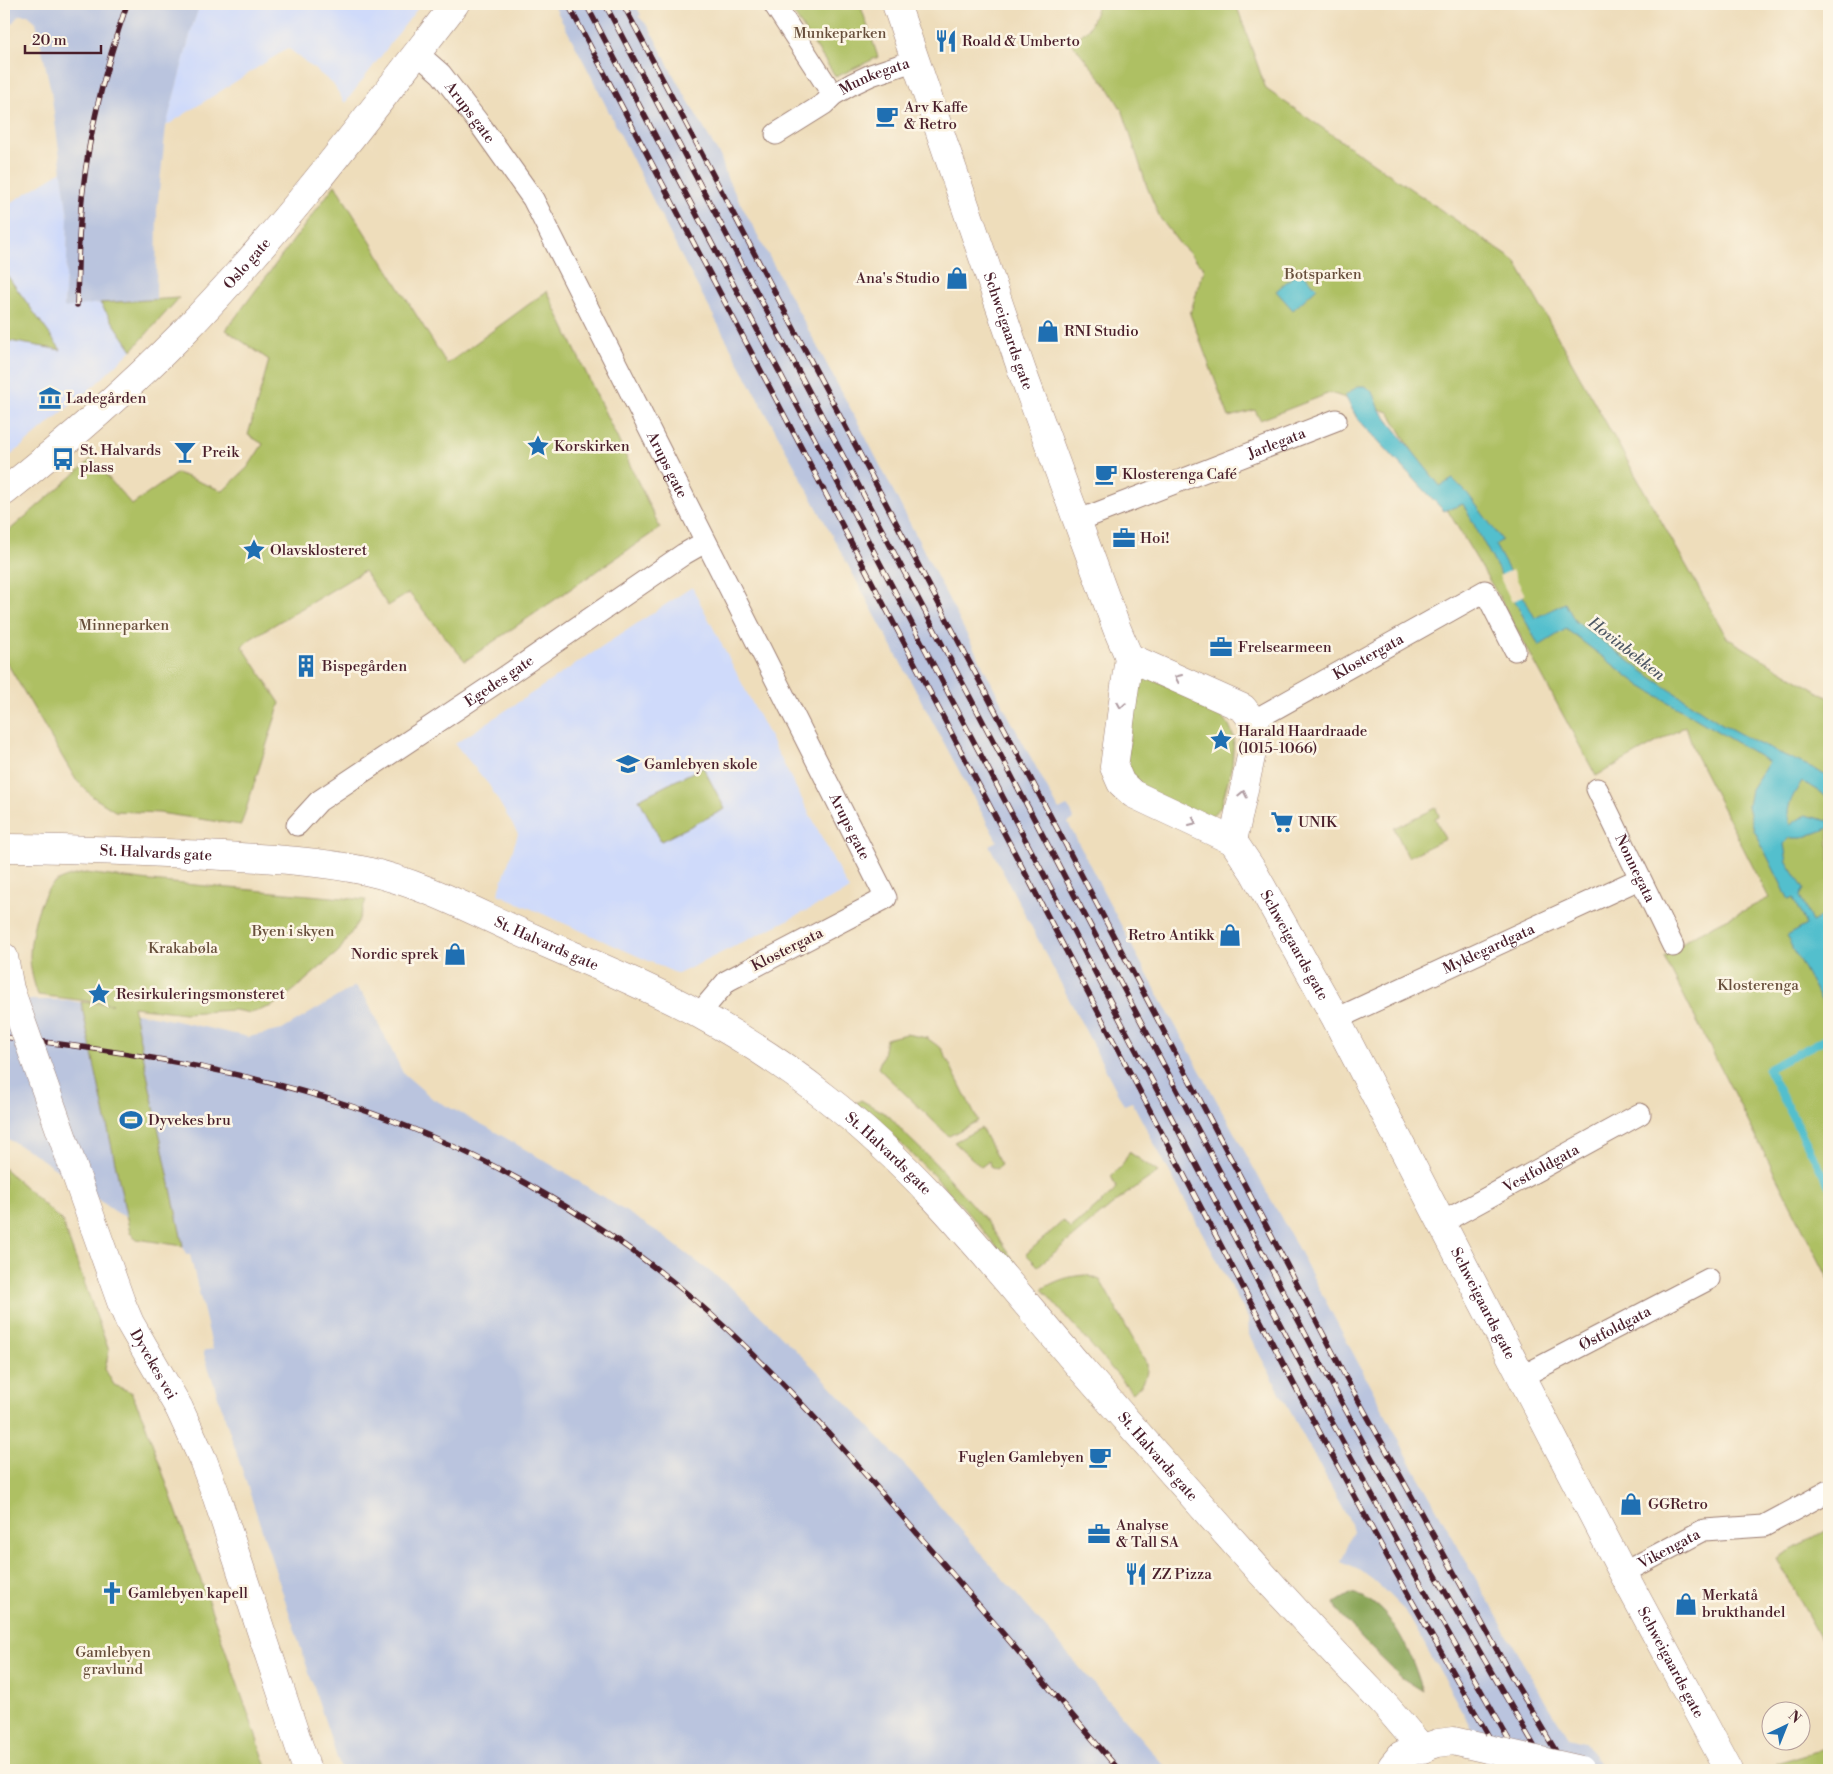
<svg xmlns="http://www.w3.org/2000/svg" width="1833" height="1774" viewBox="0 0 1833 1774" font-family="'Libre Bodoni',serif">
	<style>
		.built { fill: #cfdafa }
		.industrial { fill: #bac4de }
		.green { fill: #aec063; stroke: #7c7047 }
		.forest { fill: #8aa659; stroke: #6a6242 }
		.water { fill: #53bfcd; stroke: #4e6f7c }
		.pier { fill: #edb }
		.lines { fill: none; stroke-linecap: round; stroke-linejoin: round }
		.stream { stroke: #53bfcd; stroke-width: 8 }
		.minor-casing { stroke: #9c7e73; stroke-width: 23 }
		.tertiary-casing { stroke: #9c7e73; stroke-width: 29 }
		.primary-casing { stroke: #9c7e73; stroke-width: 29 }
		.minor { stroke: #fff; stroke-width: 21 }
		.tertiary { stroke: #fff; stroke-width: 28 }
		.primary { stroke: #fff; stroke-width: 28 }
		.rail-casing { stroke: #4a1f2b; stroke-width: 5.5 }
		.rail { stroke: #fcf5e5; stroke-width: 4; stroke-dasharray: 11; stroke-linecap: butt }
		.tertiary-bridge-casing { stroke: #9c7e73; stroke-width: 29; stroke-linecap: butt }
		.primary-bridge-casing { stroke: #9c7e73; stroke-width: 29; stroke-linecap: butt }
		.tertiary-bridge { stroke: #fff; stroke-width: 28 }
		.primary-bridge { stroke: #fff; stroke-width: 28 }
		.oneway { stroke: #ae9aa0 }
		.labels { text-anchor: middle; stroke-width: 5; stroke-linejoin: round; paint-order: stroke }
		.park-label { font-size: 15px; fill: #684f3c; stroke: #fcf5e5 }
		.poi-label { font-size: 15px; fill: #4a1f2b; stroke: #fcf5e5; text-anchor: start }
		.street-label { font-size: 15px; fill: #4a1f2b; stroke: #fcf5e5 }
		.water-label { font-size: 16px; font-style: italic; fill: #4d5764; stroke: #fcf5e5 }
	</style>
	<rect width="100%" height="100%" fill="#fcf5e5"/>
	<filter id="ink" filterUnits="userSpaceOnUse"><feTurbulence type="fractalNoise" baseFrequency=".02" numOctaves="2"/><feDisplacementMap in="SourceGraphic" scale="10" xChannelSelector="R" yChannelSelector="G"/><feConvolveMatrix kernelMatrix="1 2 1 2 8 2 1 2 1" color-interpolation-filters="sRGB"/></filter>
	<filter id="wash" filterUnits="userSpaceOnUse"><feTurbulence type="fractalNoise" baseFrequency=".0096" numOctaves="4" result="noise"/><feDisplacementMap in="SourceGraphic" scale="20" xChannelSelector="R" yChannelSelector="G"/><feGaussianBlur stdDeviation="1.12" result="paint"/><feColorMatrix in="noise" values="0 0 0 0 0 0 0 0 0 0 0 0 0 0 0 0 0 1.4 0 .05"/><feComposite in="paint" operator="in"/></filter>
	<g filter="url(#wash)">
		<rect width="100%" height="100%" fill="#edb"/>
		<g class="built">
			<path d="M200,4H421L345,103L333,84L288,48L166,126L192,27Z"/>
			<path d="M62,171L68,217L67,260L64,307L100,303L132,350L97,383L4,461V207Z"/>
			<path d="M692,587L849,890L678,974L498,894L518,834L489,785L455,744Z"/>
		</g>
		<g class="industrial">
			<path d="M4,4H200L192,27L166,126L157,210L156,300L100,303L64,308L67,260L68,217L51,91L36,22L28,15H19L4,33Z"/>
			<path d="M553,4H635L641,15L638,16L649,27L674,76L721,158L727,178L862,430L1008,715L1059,810L1067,806L1071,811L1074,819L1068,823L1136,954L1295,1243L1411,1463L1536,1686L1568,1737L1584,1741L1604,1770H1495L1407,1613L1377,1583L1361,1571L1341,1562L1353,1532L1351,1524L1249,1335L1248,1318L1132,1102L1124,1105L989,845L997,841L679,252L585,64Z"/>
			<path d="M355,986L365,997L403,1073L433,1099L487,1127L567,1174L658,1232L734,1290L818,1372L911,1472L1168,1770H341L203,1351L213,1349L190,1255H186L183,1246L116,1212L33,1153L4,1137V1000H67L158,1017L248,1037L282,1030Z"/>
		</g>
		<g class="green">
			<path d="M787,4H860L878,57L836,77Z"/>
			<path d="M1099,4H1236L1266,89L1515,261L1727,638L1829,698V1280L1664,957L1689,938L1769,898L1695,754L1686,726L1596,776L1501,600L1389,412L1330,393L1260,420L1255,410L1229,417L1190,314L1204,268L1179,243L1160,218L1147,187L1123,112L1108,87L1072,43L1089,28Z"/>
			<path d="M335,185L447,364L547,291L660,528L465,661L409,593L388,606L364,571L252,638L242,646L280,703L241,825L159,813L115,811L93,797L76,780L4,658V535L92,459L132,505L177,473L223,491L248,467L263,444L248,435L269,360L226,330Z"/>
			<path d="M4,271L61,350L4,340Z"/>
			<path d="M179,298L132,350L100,303Z"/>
			<path d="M1148,677L1215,708L1229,726L1234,738L1232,765L1221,807L1212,815L1206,817C1188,809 1144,793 1134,778C1131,773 1129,766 1127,760L1137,683Z"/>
			<path d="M703,767L725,809L661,841L639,799Z"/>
			<path d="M1436,808L1439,816L1435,818L1445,839L1408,857L1394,828Z"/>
			<path d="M86,873L150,881L366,900L357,924L339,951L293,991L272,1006L251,1013L234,1010L185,1013L133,1007L183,1246L137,1239L130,1233L81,1002L112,1004L38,995C34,983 30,970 30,957C30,937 38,897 53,884C63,877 74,875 86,873Z"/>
			<path d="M906,1034L927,1038L942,1049L978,1121L949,1136L878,1068L883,1055L886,1039Z"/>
			<path d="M861,1100L889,1116L908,1137L936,1164L988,1223L1023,1274L1020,1277C1002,1254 984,1230 964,1208C930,1170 894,1136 856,1103Z"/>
			<path d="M981,1128L1001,1165L996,1169L990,1166L989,1161L981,1167L954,1142Z"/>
			<path d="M1129,1152L1158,1172L1122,1197L1038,1266L1026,1254L1063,1221L1071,1229L1117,1189L1111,1176L1123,1164Z"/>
			<path d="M4,1168L62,1221L109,1351L105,1369L114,1385L131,1392L144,1420L268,1770H4Z"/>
			<path d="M1086,1275L1100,1280L1147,1364C1148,1378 1143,1383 1133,1393L1042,1289C1057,1280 1069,1276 1086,1275Z"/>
			<path d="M1829,1529V1654L1777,1558Z"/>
			<path d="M1829,1748V1770H1779L1776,1763Z"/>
		</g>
		<path class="forest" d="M1350,1594C1355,1595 1361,1595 1365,1598C1398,1617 1412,1658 1423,1691L1402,1678L1364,1641L1339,1613L1335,1603Z"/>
		<g class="water">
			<path d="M1300,270L1317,288L1293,310L1276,291Z"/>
			<path d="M1358,386H1364L1367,387L1374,394L1380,410L1440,486L1453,479L1468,494L1502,540L1495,545L1535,618L1565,603L1575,621L1652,678L1722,724L1757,743L1815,769L1829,778V798L1802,781C1793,796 1784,808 1790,825L1805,815L1828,821L1829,820V828L1802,838H1790L1784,844L1787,862L1804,889L1800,896L1812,922L1823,916L1829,927V1015L1786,936L1806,925L1793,898L1789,900L1754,830L1748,806L1751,789L1769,762L1641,686L1566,629L1539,646L1463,504L1444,511L1357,418L1345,396Z"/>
		</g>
		<path class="pier" d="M1512,570L1525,595L1512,602L1499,576Z"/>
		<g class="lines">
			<path class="stream" d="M1829,1037L1768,1069L1829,1186"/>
		</g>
	</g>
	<g filter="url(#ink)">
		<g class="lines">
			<defs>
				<g id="minor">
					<path d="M774,4L833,95"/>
					<path id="s1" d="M417,53L441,74L481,126L533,199L886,898L727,981L699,1014"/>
					<path id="s2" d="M776,134L824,104L833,95L852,84L871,75L916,60"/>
					<path id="s3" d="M1077,521L1336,420"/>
					<path id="s4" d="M1253,721L1485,591L1515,650"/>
					<path id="s5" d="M1597,789L1673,946"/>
					<path id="s6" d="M297,825L319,801L502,679L684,554L705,542"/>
					<path id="s7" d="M1336,1019L1639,879"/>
					<path id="s8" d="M1441,1223L1640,1114"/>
					<path id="s9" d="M1521,1377L1709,1279"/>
					<path id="s10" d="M1623,1573L1704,1530L1764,1526L1829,1491"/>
				</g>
				<g id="tertiary">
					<path id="s11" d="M896,4L1022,371L1117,629L1129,657"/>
					<path id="s12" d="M4,492C66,443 127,390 182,334C282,231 368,116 455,4"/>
					<path d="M1129,657L1243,708L1253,721L1256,733L1233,841"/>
					<path d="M1129,657L1114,767L1121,783L1133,794L1233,841"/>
					<path id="s13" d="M1233,841L1253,871L1336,1019L1623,1573L1729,1770"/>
					<path id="s14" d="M4,848C72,848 139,852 207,855C260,858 314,860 366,871C426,884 482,916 538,940C592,964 648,986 699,1014C743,1038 786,1066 825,1097C927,1176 1001,1276 1085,1373C1182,1484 1279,1596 1382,1702C1396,1717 1409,1734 1423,1749"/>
					<path d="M4,957L10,989"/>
					<path id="s15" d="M94,1226L121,1302L130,1323L179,1408L203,1460L215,1492L307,1770"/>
				</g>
				<path id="primary" d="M1391,1770L1392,1766L1401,1755L1438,1743L1453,1741L1488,1749"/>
			</defs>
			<use href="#minor" class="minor-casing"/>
			<use href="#tertiary" class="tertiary-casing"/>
			<use href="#primary" class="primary-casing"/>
			<use href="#minor" class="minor"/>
			<use href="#tertiary" class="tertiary"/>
			<use href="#primary" class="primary"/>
			<defs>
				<g id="rail">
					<path d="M568,4L1306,1407L1395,1571L1508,1770"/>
					<path d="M586,4L1320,1400L1409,1563L1526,1770"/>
					<path d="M605,4L1336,1392L1424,1555L1548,1770"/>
					<path d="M623,4L1350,1385L1513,1679L1567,1770"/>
					<path d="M77,305C78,266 78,228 83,190C90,126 106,65 127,4"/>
					<path d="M4,1037C122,1051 238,1069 351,1106C472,1146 593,1214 690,1296C759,1355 819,1421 879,1490C961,1582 1039,1677 1119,1770"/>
				</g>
			</defs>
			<use href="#rail" class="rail-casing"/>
			<use href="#rail" class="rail"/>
			<defs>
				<path id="tertiary-bridge" d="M10,989L94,1226"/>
				<path id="primary-bridge" d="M1488,1749L1581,1770"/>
			</defs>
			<use href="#tertiary-bridge" class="tertiary-bridge-casing"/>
			<use href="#primary-bridge" class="primary-bridge-casing"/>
			<use href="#tertiary-bridge" class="tertiary-bridge"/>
			<use href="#primary-bridge" class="primary-bridge"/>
		</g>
		<defs><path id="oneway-chevron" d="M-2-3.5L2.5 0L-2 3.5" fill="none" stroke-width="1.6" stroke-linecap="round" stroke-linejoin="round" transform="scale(1.25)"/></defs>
		<g class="oneway">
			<use href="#oneway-chevron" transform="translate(1178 678) rotate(-156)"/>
			<use href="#oneway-chevron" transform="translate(1121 705) rotate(99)"/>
			<use href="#oneway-chevron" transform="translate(1243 794) rotate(-78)"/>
			<use href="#oneway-chevron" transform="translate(1193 822) rotate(25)"/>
		</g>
	</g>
	<defs>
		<symbol id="restaurant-bare" viewBox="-9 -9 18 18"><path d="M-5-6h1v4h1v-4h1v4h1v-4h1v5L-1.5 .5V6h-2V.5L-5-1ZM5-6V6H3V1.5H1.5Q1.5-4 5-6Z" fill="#1f6fb2" stroke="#fcf5e5" stroke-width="2.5" paint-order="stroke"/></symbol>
		<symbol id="cafe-bare" viewBox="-9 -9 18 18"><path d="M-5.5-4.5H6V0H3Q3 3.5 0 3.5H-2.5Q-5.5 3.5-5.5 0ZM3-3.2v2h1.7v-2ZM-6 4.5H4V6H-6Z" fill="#1f6fb2" stroke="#fcf5e5" stroke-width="2.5" paint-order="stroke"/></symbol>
		<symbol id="shop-bare" viewBox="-9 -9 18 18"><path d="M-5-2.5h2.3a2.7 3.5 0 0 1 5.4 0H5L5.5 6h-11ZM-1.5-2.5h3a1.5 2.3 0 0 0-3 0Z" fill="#1f6fb2" stroke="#fcf5e5" stroke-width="2.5" paint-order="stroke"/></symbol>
		<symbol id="museum-bare" viewBox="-9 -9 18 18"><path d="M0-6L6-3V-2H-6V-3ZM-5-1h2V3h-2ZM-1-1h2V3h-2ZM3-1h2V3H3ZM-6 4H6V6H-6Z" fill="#1f6fb2" stroke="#fcf5e5" stroke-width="2.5" paint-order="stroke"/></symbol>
		<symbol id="sight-bare" viewBox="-9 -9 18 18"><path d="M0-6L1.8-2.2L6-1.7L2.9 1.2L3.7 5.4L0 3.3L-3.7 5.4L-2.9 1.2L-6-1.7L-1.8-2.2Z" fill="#1f6fb2" stroke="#fcf5e5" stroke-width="2.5" paint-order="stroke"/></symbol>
		<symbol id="bar-bare" viewBox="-9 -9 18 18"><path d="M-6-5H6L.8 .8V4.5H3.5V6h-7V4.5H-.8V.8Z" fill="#1f6fb2" stroke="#fcf5e5" stroke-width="2.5" paint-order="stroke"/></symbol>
		<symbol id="bus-bare" viewBox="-9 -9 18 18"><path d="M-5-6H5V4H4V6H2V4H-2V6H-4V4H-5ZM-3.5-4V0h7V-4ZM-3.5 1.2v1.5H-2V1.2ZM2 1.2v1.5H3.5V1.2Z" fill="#1f6fb2" stroke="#fcf5e5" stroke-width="2.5" paint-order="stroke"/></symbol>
		<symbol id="office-bare" viewBox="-9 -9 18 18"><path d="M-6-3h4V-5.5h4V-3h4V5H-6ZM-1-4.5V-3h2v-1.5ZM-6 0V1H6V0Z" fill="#1f6fb2" stroke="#fcf5e5" stroke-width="2.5" paint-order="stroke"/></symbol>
		<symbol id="building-bare" viewBox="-9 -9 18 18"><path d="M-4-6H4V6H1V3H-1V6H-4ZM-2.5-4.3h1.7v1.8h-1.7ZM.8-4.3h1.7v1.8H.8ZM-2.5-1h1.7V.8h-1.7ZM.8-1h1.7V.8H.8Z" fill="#1f6fb2" stroke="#fcf5e5" stroke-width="2.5" paint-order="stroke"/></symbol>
		<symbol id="school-bare" viewBox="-9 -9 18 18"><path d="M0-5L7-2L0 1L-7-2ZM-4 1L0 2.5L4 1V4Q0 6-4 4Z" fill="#1f6fb2" stroke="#fcf5e5" stroke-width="2.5" paint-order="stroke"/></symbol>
		<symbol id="supermarket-bare" viewBox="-9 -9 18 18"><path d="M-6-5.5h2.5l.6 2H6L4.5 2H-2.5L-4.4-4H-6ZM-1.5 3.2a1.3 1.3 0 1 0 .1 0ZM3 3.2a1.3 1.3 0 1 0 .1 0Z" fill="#1f6fb2" stroke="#fcf5e5" stroke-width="2.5" paint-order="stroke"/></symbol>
		<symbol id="stadium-bare" viewBox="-9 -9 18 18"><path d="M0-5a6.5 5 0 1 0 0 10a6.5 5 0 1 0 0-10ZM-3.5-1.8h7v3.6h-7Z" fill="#1f6fb2" stroke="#fcf5e5" stroke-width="2.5" paint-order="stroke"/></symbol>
		<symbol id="church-bare" viewBox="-9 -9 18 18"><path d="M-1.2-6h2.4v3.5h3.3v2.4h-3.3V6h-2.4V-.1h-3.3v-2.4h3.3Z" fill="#1f6fb2" stroke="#fcf5e5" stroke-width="2.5" paint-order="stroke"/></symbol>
	</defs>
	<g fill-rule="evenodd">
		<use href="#restaurant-bare" x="930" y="25" width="32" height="32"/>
		<use href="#cafe-bare" x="871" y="100" width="32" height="32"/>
		<use href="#shop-bare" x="941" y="262" width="32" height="32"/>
		<use href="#shop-bare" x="1032" y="315" width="32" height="32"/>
		<use href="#museum-bare" x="34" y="382" width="32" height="32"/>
		<use href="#sight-bare" x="522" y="430" width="32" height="32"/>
		<use href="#bar-bare" x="169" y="436" width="32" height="32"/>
		<use href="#bus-bare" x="47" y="443" width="32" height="32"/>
		<use href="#cafe-bare" x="1090" y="458" width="32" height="32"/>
		<use href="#office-bare" x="1108" y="522" width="32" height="32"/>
		<use href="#sight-bare" x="238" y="534" width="32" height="32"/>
		<use href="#office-bare" x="1205" y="631" width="32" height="32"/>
		<use href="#building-bare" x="290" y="650" width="32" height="32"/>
		<use href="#sight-bare" x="1205" y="724" width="32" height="32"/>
		<use href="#school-bare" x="612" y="748" width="32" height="32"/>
		<use href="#supermarket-bare" x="1266" y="806" width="32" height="32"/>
		<use href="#shop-bare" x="1214" y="919" width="32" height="32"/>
		<use href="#shop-bare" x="439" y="938" width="32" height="32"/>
		<use href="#sight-bare" x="83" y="978" width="32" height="32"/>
		<use href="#stadium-bare" x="115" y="1104" width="32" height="32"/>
		<use href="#cafe-bare" x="1084" y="1441" width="32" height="32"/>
		<use href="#shop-bare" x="1615" y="1488" width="32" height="32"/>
		<use href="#office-bare" x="1083" y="1518" width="32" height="32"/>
		<use href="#restaurant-bare" x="1120" y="1558" width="32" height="32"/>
		<use href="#church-bare" x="96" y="1577" width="32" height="32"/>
		<use href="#shop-bare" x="1670" y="1588" width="32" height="32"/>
	</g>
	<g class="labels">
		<g class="park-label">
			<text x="840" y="38">Munkeparken</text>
			<text x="1323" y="279">Botsparken</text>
			<text x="124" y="630">Minneparken</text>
			<text x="293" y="936">Byen i skyen</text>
			<text x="183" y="953">Krakabøla</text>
			<text x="1758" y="990">Klosterenga</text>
			<text x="113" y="1657">Gamlebyen<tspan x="113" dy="17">gravlund</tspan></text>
		</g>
		<g class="poi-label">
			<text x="962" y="46">Roald &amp; Umberto</text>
			<text x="904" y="112">Arv Kaffe<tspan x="904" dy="17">&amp; Retro</tspan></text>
			<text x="940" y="283" text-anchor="end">Ana's Studio</text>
			<text x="1064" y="336">RNI Studio</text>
			<text x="66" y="403">Ladegården</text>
			<text x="554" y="451">Korskirken</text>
			<text x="80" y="455">St. Halvards<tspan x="80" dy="17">plass</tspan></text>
			<text x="202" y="457">Preik</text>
			<text x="1122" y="479">Klosterenga Café</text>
			<text x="1140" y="543">Hoi!</text>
			<text x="270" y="555">Olavsklosteret</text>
			<text x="1238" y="652">Frelsearmeen</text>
			<text x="322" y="671">Bispegården</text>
			<text x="1238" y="736">Harald Haardraade<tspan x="1238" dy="17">(1015-1066)</tspan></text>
			<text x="644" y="769">Gamlebyen skole</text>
			<text x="1298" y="827">UNIK</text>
			<text x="1214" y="940" text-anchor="end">Retro Antikk</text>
			<text x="438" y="959" text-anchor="end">Nordic sprek</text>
			<text x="116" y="999">Resirkuleringsmonsteret</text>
			<text x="148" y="1125">Dyvekes bru</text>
			<text x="1084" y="1462" text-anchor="end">Fuglen Gamlebyen</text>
			<text x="1648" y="1509">GGRetro</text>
			<text x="1116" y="1530">Analyse<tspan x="1116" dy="17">&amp; Tall SA</tspan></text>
			<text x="1152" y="1579">ZZ Pizza</text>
			<text x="128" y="1598">Gamlebyen kapell</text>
			<text x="1702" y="1600">Merkatå<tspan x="1702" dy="17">brukthandel</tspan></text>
		</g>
		<g class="street-label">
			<text dy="5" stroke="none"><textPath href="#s2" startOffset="115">Munkegata</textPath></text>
			<text dy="5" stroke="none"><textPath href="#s1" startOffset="80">Arups gate</textPath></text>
			<text dy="5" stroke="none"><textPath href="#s12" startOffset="334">Oslo gate</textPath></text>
			<text dy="5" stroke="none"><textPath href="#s11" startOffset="346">Schweigaards gate</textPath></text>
			<text dy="5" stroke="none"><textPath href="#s3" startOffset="214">Jarlegata</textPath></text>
			<text dy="5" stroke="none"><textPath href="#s1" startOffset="485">Arups gate</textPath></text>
			<text dy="5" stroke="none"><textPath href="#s4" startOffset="132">Klostergata</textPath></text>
			<text dy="5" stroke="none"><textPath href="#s6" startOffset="249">Egedes gate</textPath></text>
			<text dy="5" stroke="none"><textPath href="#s1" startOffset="890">Arups gate</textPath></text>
			<text dy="5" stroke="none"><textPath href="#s14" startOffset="152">St. Halvards gate</textPath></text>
			<text dy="5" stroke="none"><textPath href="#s5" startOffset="88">Nonnegata</textPath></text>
			<text dy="5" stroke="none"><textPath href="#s14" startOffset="558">St. Halvards gate</textPath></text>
			<text dy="5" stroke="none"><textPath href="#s13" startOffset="121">Schweigaards gate</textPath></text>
			<text transform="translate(787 949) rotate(-27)" y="5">Klostergata</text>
			<text dy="5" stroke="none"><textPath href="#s7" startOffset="168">Myklegardgata</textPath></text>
			<text dy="5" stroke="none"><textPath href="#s14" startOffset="962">St. Halvards gate</textPath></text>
			<text dy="5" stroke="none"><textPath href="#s8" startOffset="114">Vestfoldgata</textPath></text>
			<text dy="5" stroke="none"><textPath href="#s13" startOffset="526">Schweigaards gate</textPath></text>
			<text dy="5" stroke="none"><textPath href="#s9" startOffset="106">Østfoldgata</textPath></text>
			<text dy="5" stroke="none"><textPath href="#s15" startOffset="151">Dyvekes vei</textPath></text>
			<text dy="5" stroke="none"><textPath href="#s14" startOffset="1368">St. Halvards gate</textPath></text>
			<text dy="5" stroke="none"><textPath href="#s10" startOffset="52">Vikengata</textPath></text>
			<text dy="5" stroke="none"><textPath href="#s13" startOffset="931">Schweigaards gate</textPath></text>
		</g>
		<g class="water-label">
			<text transform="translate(1627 648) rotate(38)" y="6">Hovinbekken</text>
		</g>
	</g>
	<rect width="1833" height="1774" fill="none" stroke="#fcf5e5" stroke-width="20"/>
	<g transform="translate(1786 1726) rotate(43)"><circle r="24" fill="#fcf5e5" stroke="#b59f9b"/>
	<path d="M0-4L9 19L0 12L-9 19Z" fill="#1f6fb2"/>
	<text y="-8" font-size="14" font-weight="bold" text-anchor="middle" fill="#4a1f2b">N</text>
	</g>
	<path d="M25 45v8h76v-8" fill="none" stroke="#4a1f2b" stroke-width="2.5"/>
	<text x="32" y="45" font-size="15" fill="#4a1f2b" stroke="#fcf5e5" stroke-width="4" paint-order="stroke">20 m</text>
</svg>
